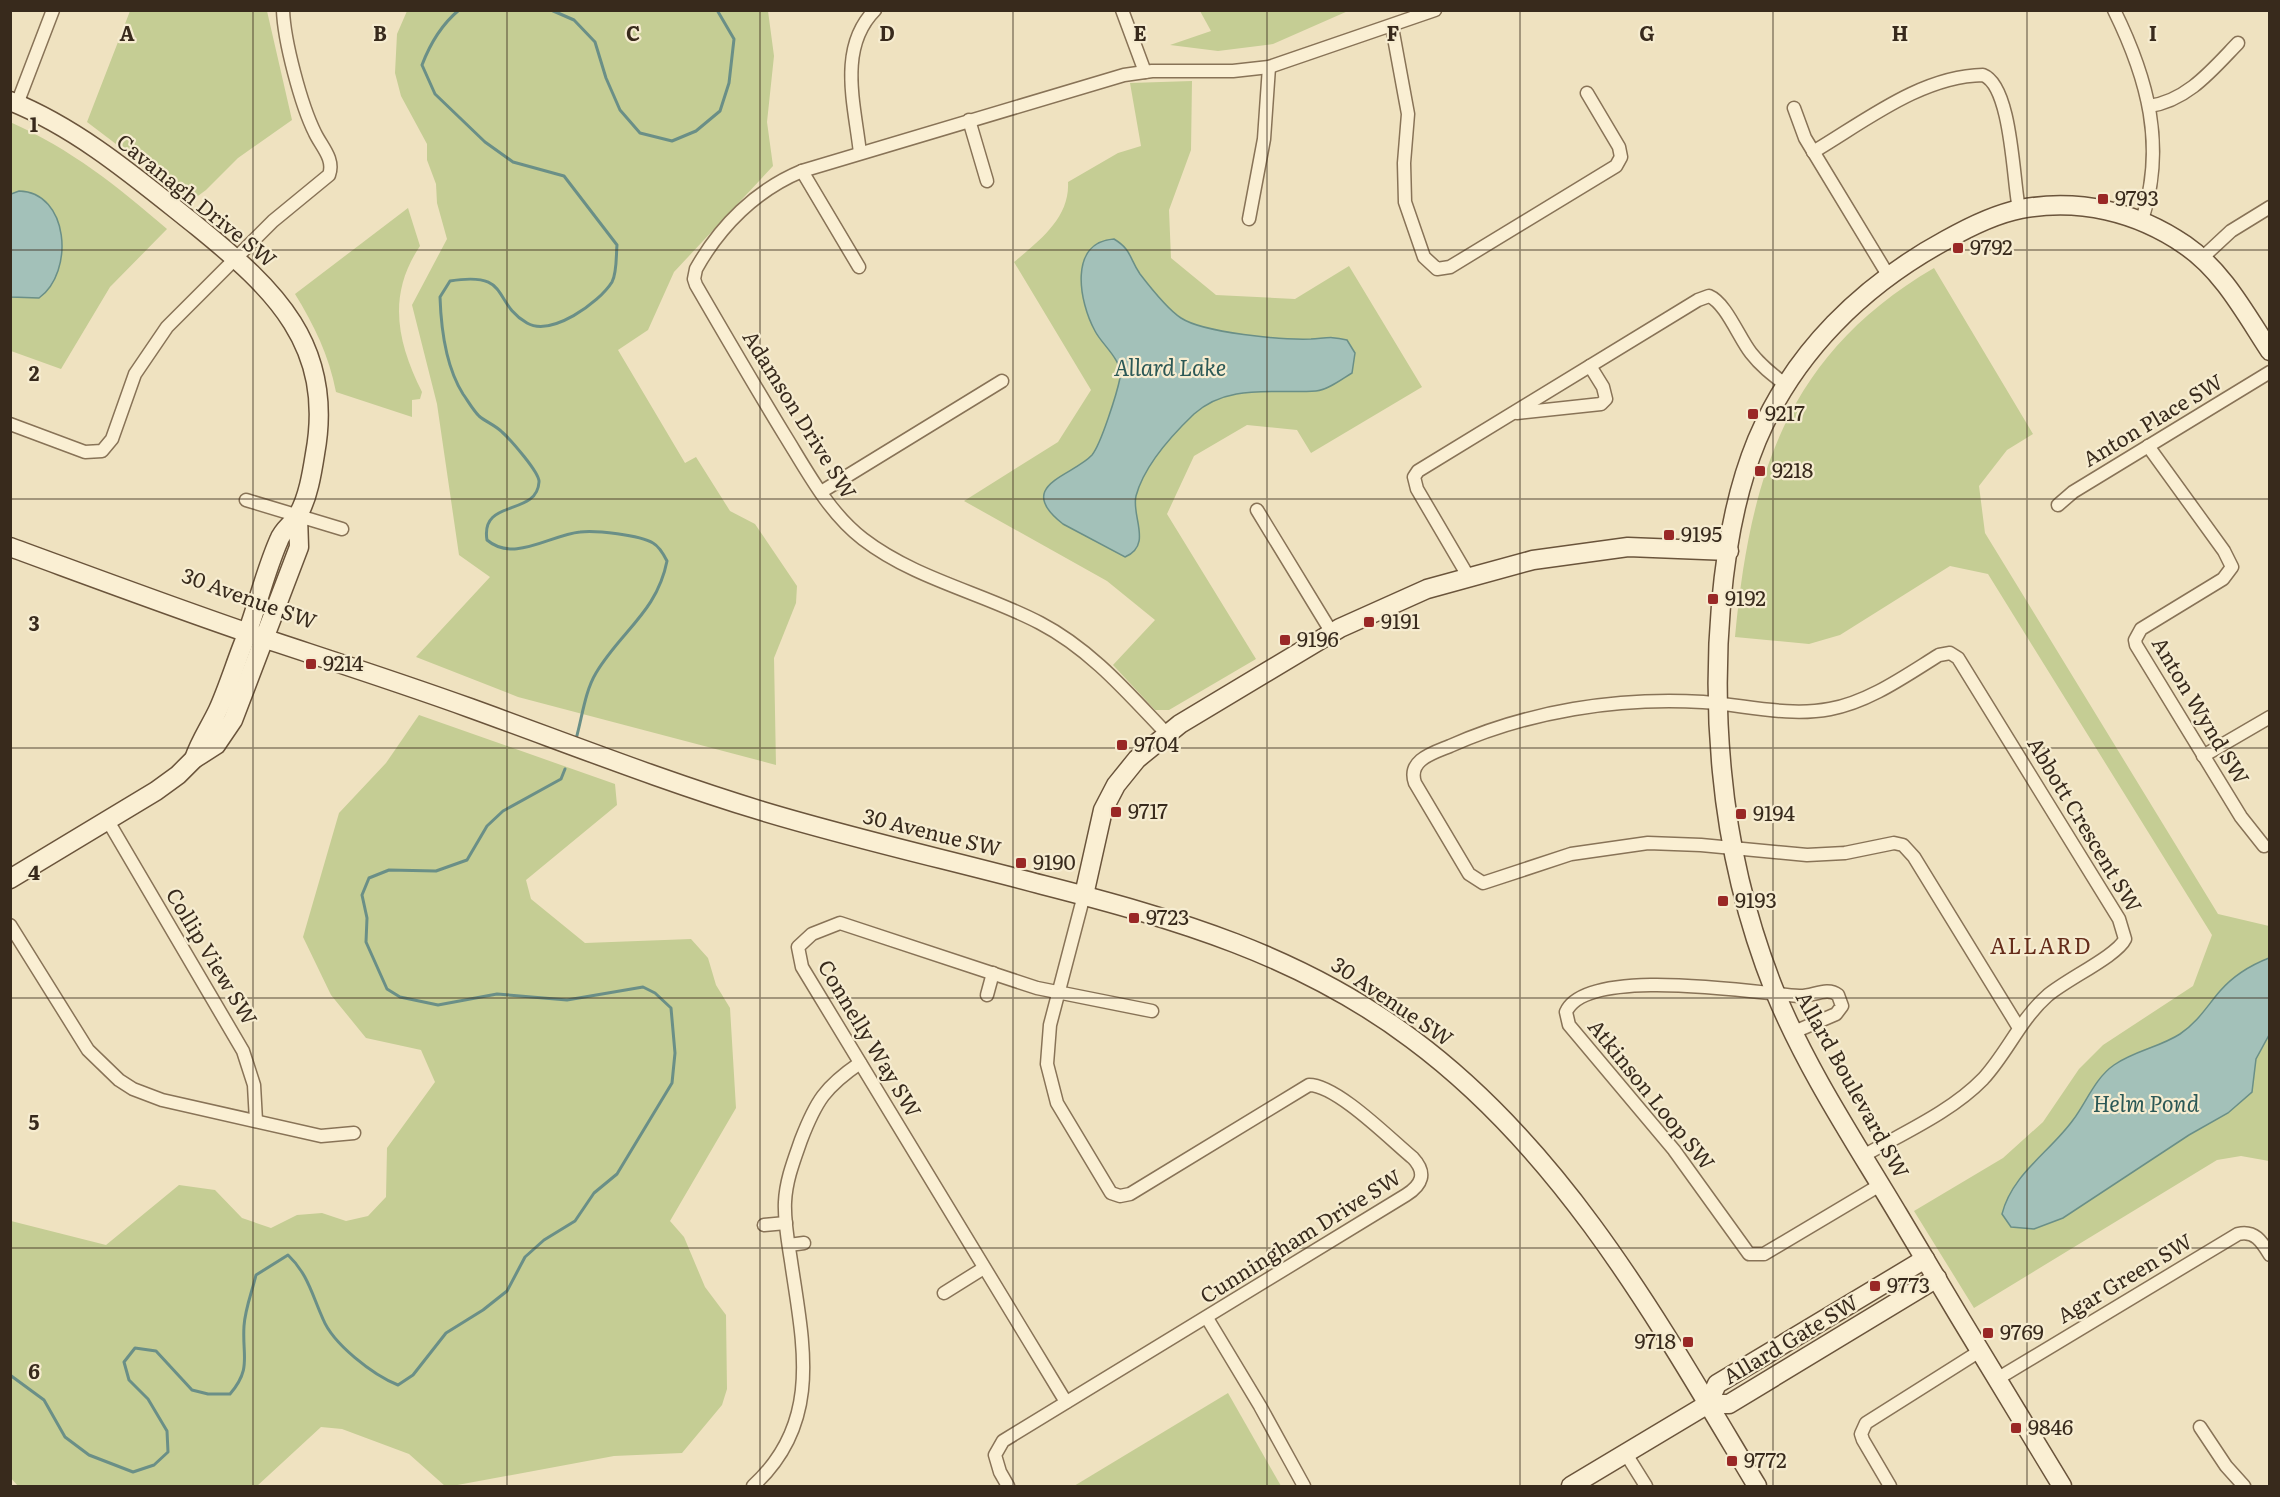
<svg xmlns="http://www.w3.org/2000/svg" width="2280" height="1497" viewBox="0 0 2280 1497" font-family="Literata,serif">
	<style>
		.green { fill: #c5cd94 }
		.water { fill: #a3c1b9; stroke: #6a8f87; stroke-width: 1.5 }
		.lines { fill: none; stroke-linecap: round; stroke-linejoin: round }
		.stream { stroke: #6a8f87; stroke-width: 3 }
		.street-casing { stroke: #887357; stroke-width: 15 }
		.secondary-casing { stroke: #6a543b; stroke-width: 21 }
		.street { stroke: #faefd3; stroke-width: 12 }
		.secondary { stroke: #faefd3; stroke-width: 18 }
		.grid { fill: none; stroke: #382a1c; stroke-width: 1.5; stroke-opacity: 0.55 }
		.poi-dot { fill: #992826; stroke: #f6ecd0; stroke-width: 2 }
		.labels { text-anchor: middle; stroke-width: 4.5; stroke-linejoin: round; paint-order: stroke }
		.poi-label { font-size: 21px; fill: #382a1c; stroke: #f6ecd0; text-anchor: start }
		.street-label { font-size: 21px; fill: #382a1c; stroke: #f6ecd0 }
		.water-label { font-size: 22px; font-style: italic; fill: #2b5856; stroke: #f6ecd0 }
		.neighbourhood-label { font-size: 22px; letter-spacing: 1.5px; fill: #652c1a; stroke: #f6ecd0 }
		.grid-label { font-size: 20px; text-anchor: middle; font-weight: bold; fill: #382a1c; stroke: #f6ecd0; stroke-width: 4.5; stroke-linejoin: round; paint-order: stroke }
	</style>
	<rect width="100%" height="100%" fill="#efe2c0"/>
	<g class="green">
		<path d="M130,11H267L292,120L238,158L206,190L191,201L87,122Z"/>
		<path d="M407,11H768L774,56L767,122L773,166L674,272L648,330L618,350L685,463L696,457L730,511L755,524L797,586L796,603L774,658L776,765L518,697L416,657L490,577L459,555L437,404L412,305L447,239L437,203L436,184L427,160V144L401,96L395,73L397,34Z"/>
		<path d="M1200,11H1348L1273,44L1218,51L1170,45L1211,31Z"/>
		<path d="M1192,81L1191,150L1169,210L1171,258L1216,295L1295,299L1349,266L1422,387L1311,453L1297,430L1247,425L1194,456L1167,514L1256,659L1169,710H1155L1113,665L1155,620L1107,581L964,501L1058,442L1091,390L1014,262C1039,241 1070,218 1068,182L1118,153L1141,146L1130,83Z"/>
		<path d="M10,122C71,149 117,186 167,229L110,287L61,369L11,351Z"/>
		<path d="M408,208L420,246C387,295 397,342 422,392L420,399L412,400V417L336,392C329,355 314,325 295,294Z"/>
		<path d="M1934,268L2033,434L2007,450L1979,486L1985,533L2218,914L2269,926V1161L2241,1156L2217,1160L1974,1308L1914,1211L2003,1158L2043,1122L2079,1069L2103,1045L2193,986L2212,935L1988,574L1950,566L1840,635L1809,644L1735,637C1750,476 1787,354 1934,268Z"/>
		<path d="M419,715L615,784L617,805L526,880L531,899L585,943L691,939L708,958L716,985L730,1008L736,1108L670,1221L684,1237L705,1287L726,1315L727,1389L722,1405L682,1453L614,1456L452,1486H445L409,1454L342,1429L321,1427L257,1486H18L10,1477L11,1221L106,1245L179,1185L215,1190L242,1218L271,1228L297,1215L322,1213L346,1221L368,1216L386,1197L387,1148L435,1082L421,1050L366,1038L331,995L303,937L339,813L386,763Z"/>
		<path d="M1228,1393L1281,1486H1074Z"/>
	</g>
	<g class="water">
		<path d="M19,191C69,192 75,272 39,298L11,297V194Z"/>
		<path d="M1114,239C1132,250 1129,258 1140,274C1150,287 1167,309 1181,318C1204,333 1282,340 1311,339C1327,338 1331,336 1347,340L1355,353L1352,373C1342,379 1328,390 1316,391C1274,394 1228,383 1194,414C1172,435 1144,466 1136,496C1131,516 1153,545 1125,557L1063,524C1013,485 1073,476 1092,455C1101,444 1117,393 1120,378C1123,360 1102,345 1095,331C1079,302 1068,242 1114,239Z"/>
		<path d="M2269,958V1035L2256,1059L2252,1092L2228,1113L2189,1135L2063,1218L2034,1229L2011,1227L2002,1214C2012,1174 2050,1152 2073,1120C2086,1103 2095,1078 2114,1065C2134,1051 2160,1047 2180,1034C2198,1022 2207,1006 2220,991C2234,975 2251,965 2269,958Z"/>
	</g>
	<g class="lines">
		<g class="stream">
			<path d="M459,10C441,25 430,44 422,65L435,94L485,142L513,162L564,176L617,245C616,256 617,273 612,282C599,303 551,337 527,323C491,302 512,271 450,281L440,297C441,328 446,367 463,394C468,401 473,410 479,416C486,422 495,425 502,432C510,439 540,473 539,482C537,517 480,498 487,540C514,563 550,535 580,532C595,530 640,535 653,543C660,547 664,555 667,561C657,612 621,631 596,673C585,691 582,718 576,739"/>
			<path d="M551,10L574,20L595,42L606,78L620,110L640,133L672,141L696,131L720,111L729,83L734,39L717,10"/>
			<path d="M10,1375L44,1400L65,1437L89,1455L133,1472L154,1465L168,1452L167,1431L148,1399L129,1380L124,1362L135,1348L156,1351L192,1390L208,1394H230C252,1368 242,1357 244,1326C245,1309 252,1292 256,1275L288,1255C308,1274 312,1295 323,1319C333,1344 373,1375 398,1385L413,1375L446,1333L483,1310L507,1291L525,1257L544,1240L575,1221L594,1193L617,1174L672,1083L675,1053L671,1008L655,993L643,987L567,1000L497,994L438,1005L400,997L387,989L366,942L367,918L362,895L369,878L389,870L436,871L467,860L487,826L503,811L561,779L565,769"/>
		</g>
		<defs>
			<g id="street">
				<path d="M1122,10L1145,72"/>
				<path d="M2114,10C2148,79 2166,146 2142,220"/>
				<path d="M1392,27L1408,114L1404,163L1405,202L1424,257L1437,269L1450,267L1616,166L1621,157L1619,147L1587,93"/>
				<path d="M17,104L53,10"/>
				<path d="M2149,106C2187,101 2212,70 2238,43"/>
				<path d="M1794,108L1805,138L1888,275"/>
				<path d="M969,120L987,181"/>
				<path d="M1813,152C1864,122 1921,76 1983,75C2012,86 2013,182 2019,209"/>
				<path d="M860,153C855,106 837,48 875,10"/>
				<path d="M802,171L859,267"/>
				<path d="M1249,219L1264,139L1269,67"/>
				<path d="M2202,258L2231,231L2270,207"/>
				<path d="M1517,413L1601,404L1606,399L1603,387L1590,366"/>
				<path d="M10,424L85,452L102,451L112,439L135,374L167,327L273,221L329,175C335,159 321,146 315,133C301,105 284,41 283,10"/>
				<path d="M2148,446L2224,551L2232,567L2223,579L2141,629L2135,640L2136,645L2241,817L2264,846"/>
				<path d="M821,492L1002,381"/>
				<path d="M246,500L342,529"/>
				<path d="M2058,505L2073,492L2270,372"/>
				<path d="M1257,510L1332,633"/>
				<path d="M1468,576L1417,489L1414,477L1418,471L1698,300L1709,296C1726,303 1739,338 1751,353C1761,366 1773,375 1786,385"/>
				<path d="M1166,733C1127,692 1090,649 1040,623C983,593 915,579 863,539C828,512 807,471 784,434C754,385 725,335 696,285L694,279L696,269C720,226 756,190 802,171L1124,75L1152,71H1233L1269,67L1435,10"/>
				<path d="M2203,756L2270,717"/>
				<path d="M108,821L243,1051L254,1085L256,1121"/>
				<path d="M10,925L88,1050L119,1080L133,1089L162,1100L321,1136L354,1133"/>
				<path d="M987,995L993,973"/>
				<path d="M1794,1032L1836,1014L1842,1006L1838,995C1827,986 1812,997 1799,996C1756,993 1587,965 1566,1012L1569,1025L1674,1150L1749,1254H1764L1880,1185"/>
				<path d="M1863,1156C1903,1133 1951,1112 1983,1079C2007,1053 2020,1020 2047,996C2065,980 2117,956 2125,939L2119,919L1958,658L1950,653L1939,655C1905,676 1869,702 1830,709C1788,717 1745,705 1703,702C1617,697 1529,711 1450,746C1433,753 1407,760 1415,783L1469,874L1483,883L1571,854L1648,843L1701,845L1807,855L1845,853L1894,843L1903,845L1914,857L2019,1028"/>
				<path d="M764,1225L786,1223"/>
				<path d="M789,1245L804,1243"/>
				<path d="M944,1293L984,1268"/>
				<path d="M1207,1318L1260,1406L1304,1486"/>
				<path d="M1997,1379L2238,1234C2255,1230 2262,1242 2270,1255"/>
				<path d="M1066,1402L802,967L798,947L812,934L840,923L1037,988L1152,1011"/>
				<path d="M2200,1427L2226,1466L2244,1486"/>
				<path d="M1626,1454L1646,1486"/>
				<path d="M753,1486C823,1422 803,1344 791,1261C788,1241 784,1221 785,1202C786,1180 794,1160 801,1140C816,1101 825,1087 860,1063"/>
				<path d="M1008,1486L1000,1472L995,1455L1003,1441L1406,1195C1422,1185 1427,1173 1413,1158C1391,1140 1337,1085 1309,1085L1130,1194L1120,1196L1111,1193L1057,1103L1047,1064L1050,1025L1084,895"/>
				<path d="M1890,1486L1863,1440L1861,1434L1866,1423L1980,1351"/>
			</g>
			<g id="secondary">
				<path d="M10,101C80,129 140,181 198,227C274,289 335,345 315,454C312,473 308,498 298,515C293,524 283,529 279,540C264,574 256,612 242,647C234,668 227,690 218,710C210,727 200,741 194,759"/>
				<path d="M10,547C92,577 172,607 254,635C326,659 398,682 470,708C567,743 663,781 762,811C855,839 949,860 1043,885C1176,919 1300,955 1412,1039C1566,1153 1661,1326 1757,1486"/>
				<path d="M10,879L156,791L178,775L194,759L216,745L233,720L299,547L298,516"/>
				<path d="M1084,895L1103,810L1116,785L1137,759L1180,724L1340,628L1427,589L1533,560L1628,547L1729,551"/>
				<path d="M1708,1404L1717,1384L1925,1259"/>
				<path d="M1708,1404H1729L1937,1278"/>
				<path d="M1571,1486L1708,1404"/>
				<path d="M2062,1486C2007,1396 1952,1305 1898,1214C1855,1142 1807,1070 1775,992C1747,922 1729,847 1722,772C1712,671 1718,534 1757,440C1794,352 1863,285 1946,240C1969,227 1995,214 2021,209C2079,198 2137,212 2185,245C2223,271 2245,313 2270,351"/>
			</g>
		</defs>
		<use href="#street" class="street-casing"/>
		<use href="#secondary" class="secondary-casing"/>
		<use href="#street" class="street"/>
		<use href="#secondary" class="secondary"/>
	</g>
	<path class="grid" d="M253,10V1486M507,10V1486M760,10V1486M1013,10V1486M1267,10V1486M1520,10V1486M1773,10V1486M2027,10V1486M10,250H2270M10,499H2270M10,748H2270M10,998H2270M10,1248H2270"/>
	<g class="poi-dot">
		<rect x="2097" y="193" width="12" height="12" rx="3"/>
		<rect x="1952" y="242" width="12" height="12" rx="3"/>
		<rect x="1747" y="408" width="12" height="12" rx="3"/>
		<rect x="1754" y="465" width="12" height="12" rx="3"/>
		<rect x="1663" y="529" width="12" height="12" rx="3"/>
		<rect x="1707" y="593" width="12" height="12" rx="3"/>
		<rect x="1363" y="616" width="12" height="12" rx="3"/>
		<rect x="1279" y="634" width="12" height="12" rx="3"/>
		<rect x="305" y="658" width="12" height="12" rx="3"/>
		<rect x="1116" y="739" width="12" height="12" rx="3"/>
		<rect x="1110" y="806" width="12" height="12" rx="3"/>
		<rect x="1735" y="808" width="12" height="12" rx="3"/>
		<rect x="1015" y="857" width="12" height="12" rx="3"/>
		<rect x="1717" y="895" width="12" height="12" rx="3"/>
		<rect x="1128" y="912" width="12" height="12" rx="3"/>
		<rect x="1869" y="1280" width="12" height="12" rx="3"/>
		<rect x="1982" y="1327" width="12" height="12" rx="3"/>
		<rect x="1682" y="1336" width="12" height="12" rx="3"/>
		<rect x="2010" y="1422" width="12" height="12" rx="3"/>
		<rect x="1726" y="1455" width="12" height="12" rx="3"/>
	</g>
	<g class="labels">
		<g class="poi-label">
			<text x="2115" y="206">9793</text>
			<text x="1970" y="255">9792</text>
			<text x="1765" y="421">9217</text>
			<text x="1772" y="478">9218</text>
			<text x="1681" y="542">9195</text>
			<text x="1725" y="606">9192</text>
			<text x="1381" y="629">9191</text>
			<text x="1297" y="647">9196</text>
			<text x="323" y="671">9214</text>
			<text x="1134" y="752">9704</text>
			<text x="1128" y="819">9717</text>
			<text x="1753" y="821">9194</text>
			<text x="1033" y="870">9190</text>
			<text x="1735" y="908">9193</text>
			<text x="1146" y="925">9723</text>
			<text x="1887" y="1293">9773</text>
			<text x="2000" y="1340">9769</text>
			<text x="1676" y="1349" text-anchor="end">9718</text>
			<text x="2028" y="1435">9846</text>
			<text x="1744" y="1468">9772</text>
		</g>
		<g class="street-label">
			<text transform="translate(196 201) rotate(39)" y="7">Cavanagh Drive SW</text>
			<text transform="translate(799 415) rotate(58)" y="7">Adamson Drive SW</text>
			<text transform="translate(2153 421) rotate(-31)" y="7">Anton Place SW</text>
			<text transform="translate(249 599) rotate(20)" y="7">30 Avenue SW</text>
			<text transform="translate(2200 711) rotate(59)" y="7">Anton Wynd SW</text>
			<text transform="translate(2084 825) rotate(59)" y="7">Abbott Crescent SW</text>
			<text transform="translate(932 833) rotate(14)" y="7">30 Avenue SW</text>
			<text transform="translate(211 957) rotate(59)" y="7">Collip View SW</text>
			<text transform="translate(1392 1002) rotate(34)" y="7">30 Avenue SW</text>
			<text transform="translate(869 1039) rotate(59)" y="7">Connelly Way SW</text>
			<text transform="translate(1852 1085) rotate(61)" y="7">Allard Boulevard SW</text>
			<text transform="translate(1651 1095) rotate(51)" y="7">Atkinson Loop SW</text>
			<text transform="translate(1301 1237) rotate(-32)" y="7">Cunningham Drive SW</text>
			<text transform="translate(2125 1279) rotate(-31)" y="7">Agar Green SW</text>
			<text transform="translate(1791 1340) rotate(-31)" y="7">Allard Gate SW</text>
		</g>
		<g class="water-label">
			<text x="1170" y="376">Allard Lake</text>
			<text x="2146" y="1112">Helm Pond</text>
		</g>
		<g class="neighbourhood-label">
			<text x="2041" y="954">ALLARD</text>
		</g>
	</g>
	<g class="grid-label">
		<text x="127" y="41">A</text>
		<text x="380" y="41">B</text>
		<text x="633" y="41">C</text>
		<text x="887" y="41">D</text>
		<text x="1140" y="41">E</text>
		<text x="1393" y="41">F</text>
		<text x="1647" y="41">G</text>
		<text x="1900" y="41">H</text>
		<text x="2153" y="41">I</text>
		<text x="34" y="132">1</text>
		<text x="34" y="381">2</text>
		<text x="34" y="631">3</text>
		<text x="34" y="880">4</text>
		<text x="34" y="1130">5</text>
		<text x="34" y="1379">6</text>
	</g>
	<rect width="2280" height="1497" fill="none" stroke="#382a1c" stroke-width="24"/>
</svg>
